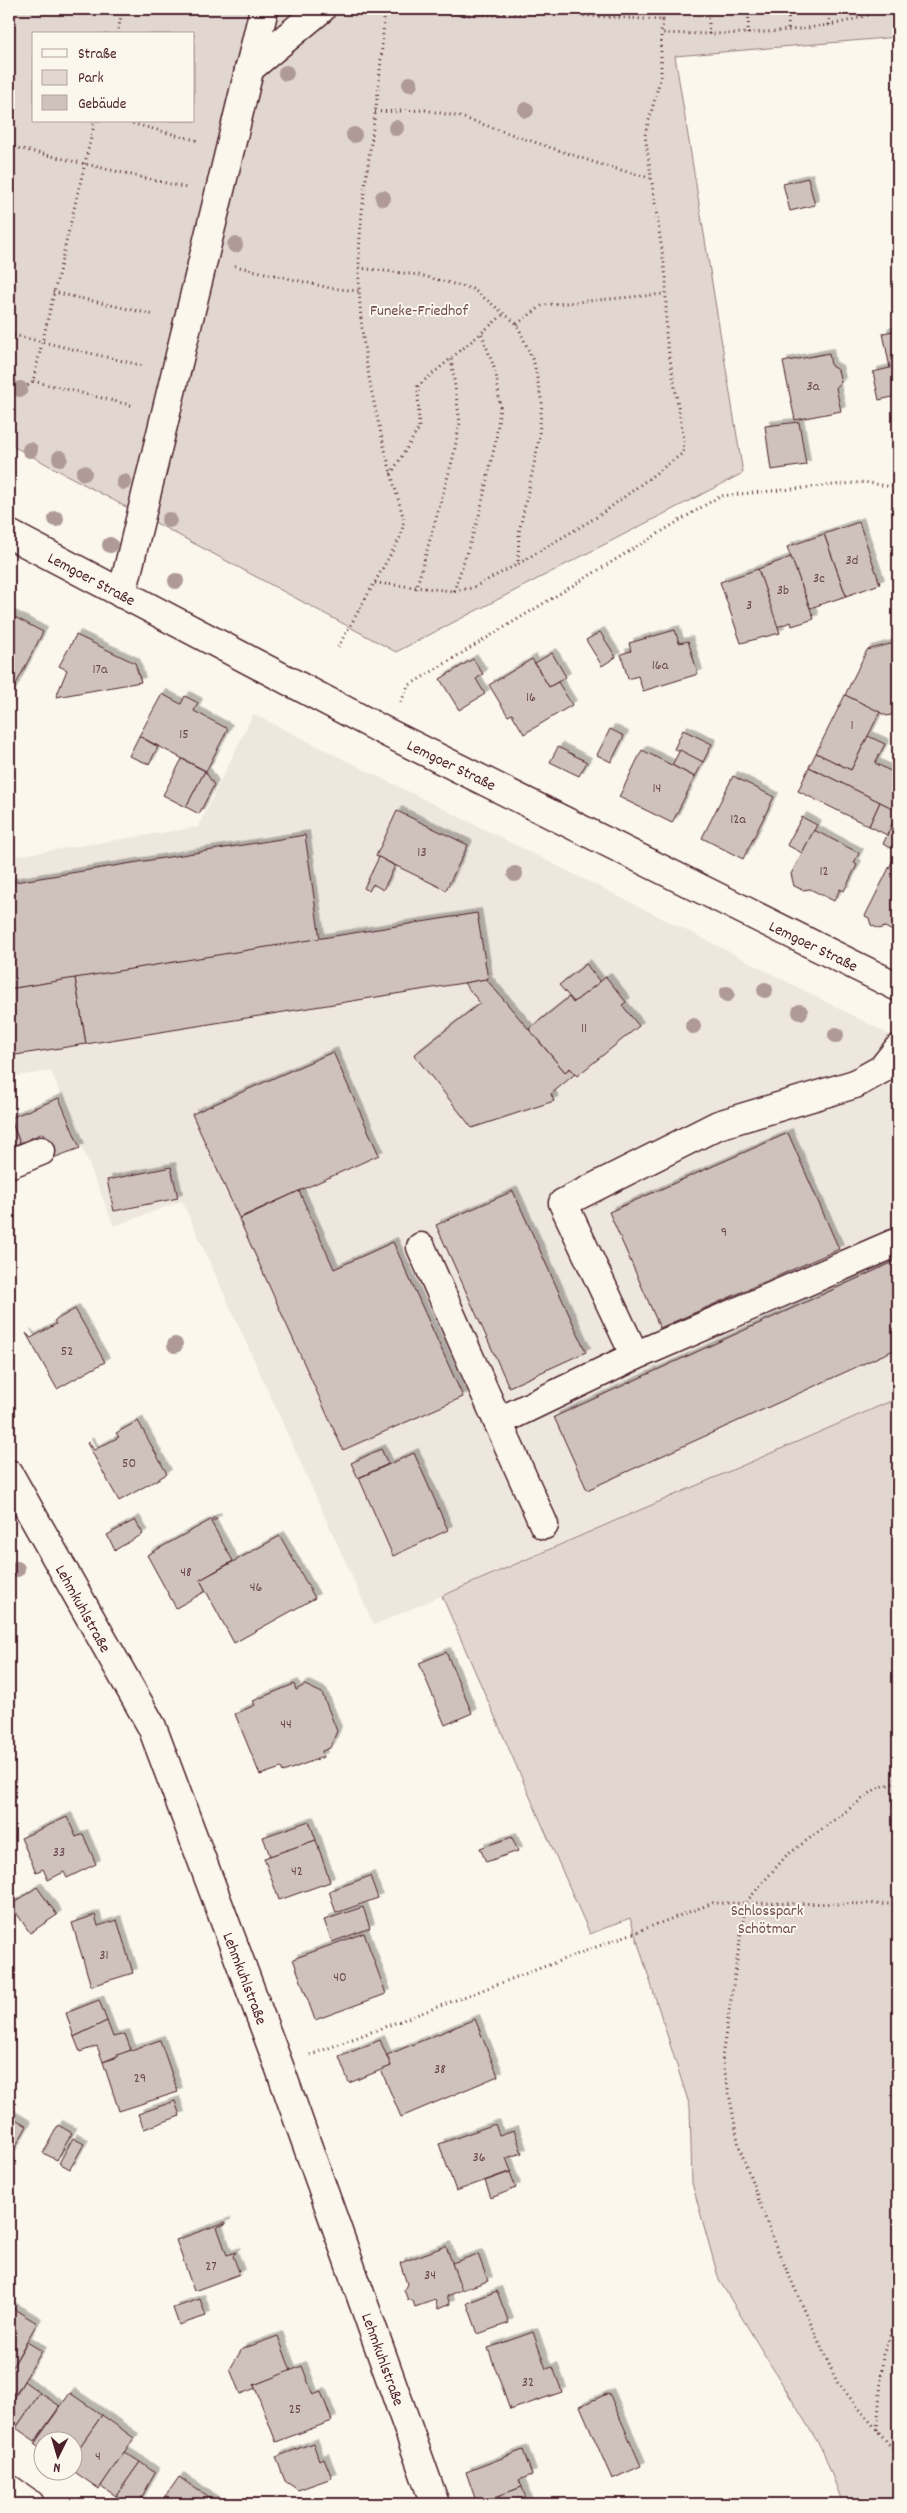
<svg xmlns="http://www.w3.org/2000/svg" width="907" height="2513" viewBox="0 0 907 2513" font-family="Dekko,sans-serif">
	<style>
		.built { fill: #eee7de }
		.green { fill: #e2d7d0; stroke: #967b7e; fill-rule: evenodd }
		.building { fill: #cfc2bc; stroke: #4a1f2b; filter: url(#shadow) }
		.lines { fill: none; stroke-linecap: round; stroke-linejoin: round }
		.minor-casing { stroke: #4a1f2b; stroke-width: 31 }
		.path { stroke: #4a1f2b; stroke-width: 3; stroke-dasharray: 1 4; stroke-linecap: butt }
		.minor { stroke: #fbf7ec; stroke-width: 28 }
		.tree { fill: #af9a98 }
		.labels { text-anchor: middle; stroke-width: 4; stroke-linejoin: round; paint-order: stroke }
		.number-label { font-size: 14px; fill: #6b484f }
		.park-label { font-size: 16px; fill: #704d54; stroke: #fbf7ec }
		.street-label { font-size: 16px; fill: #4a1f2b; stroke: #fbf7ec }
	</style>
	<defs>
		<filter id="shadow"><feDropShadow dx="4.5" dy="-4.5" stdDeviation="0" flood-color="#0004"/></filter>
	</defs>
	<rect width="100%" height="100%" fill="#fbf7ec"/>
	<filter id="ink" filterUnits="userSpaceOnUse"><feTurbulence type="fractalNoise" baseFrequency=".02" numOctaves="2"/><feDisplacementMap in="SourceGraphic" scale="10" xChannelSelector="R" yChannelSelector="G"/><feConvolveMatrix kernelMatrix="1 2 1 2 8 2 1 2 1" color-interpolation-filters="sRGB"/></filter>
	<g filter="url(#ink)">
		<path class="built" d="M253,714L716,945L898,1039V1398L374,1625L182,1201L114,1226L51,1071L9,1077V857L198,827Z"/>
		<g class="green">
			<path d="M9,9H898V37L675,56L743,473L396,652L9,444ZM34,34H194V121H34Z"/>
			<path d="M898,1398V2504H843L823,2451L719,2280L692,2183L690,2107L630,1918L590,1934L442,1596Z"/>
		</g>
		<g class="building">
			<path d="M808,178L815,205L790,211L783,184Z"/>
			<path d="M898,330V399L897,396L879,400L873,372L890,368L883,333Z"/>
			<path d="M829,353L831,366L838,370L841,382L836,388L841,411L795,420L783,362Z"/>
			<path d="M799,422L806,465L771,470L765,426Z"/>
			<path d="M859,522L880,584L846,596L824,534Z"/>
			<path d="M824,534L846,596L810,608L787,547Z"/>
			<path d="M791,557L814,619L792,626L791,622L777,627L758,569Z"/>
			<path d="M758,569L780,633L741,643L720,582Z"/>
			<path d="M9,614L43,632L11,694L9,693Z"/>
			<path d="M675,630L679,643L688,641L698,674L643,691L638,676L628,679L621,654L631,651L629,643Z"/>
			<path d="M600,632L616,657L602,666L586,640Z"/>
			<path d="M76,635L135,663L141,682L56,697L67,670L59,666Z"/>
			<path d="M898,642V713L887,716L845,695L867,650Z"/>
			<path d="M552,653L566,677L549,687L535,663Z"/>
			<path d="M473,659L483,674L476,679L485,694L459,710L440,679Z"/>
			<path d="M532,659L549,687L558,682L572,705L524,734L512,714L508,716L489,685Z"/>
			<path d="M162,694L181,704L185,696L198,703L194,711L228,729L206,771L139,736Z"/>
			<path d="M845,695L880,712L851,770L816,753Z"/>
			<path d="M610,729L624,736L611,762L597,755Z"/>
			<path d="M683,730L712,744L703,762L674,749Z"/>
			<path d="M139,736L158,747L149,764L129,756Z"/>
			<path d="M868,736L885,744L875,763L898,775V811L809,767L816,753L851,770Z"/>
			<path d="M558,747L587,762L579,776L550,762Z"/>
			<path d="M642,750L695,777L672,823L619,797Z"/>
			<path d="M680,750L703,762L695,777L672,765Z"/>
			<path d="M182,759L205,771L186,807L163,795Z"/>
			<path d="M809,767L880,802L869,826L798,791Z"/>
			<path d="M205,771L214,785L199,814L186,807Z"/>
			<path d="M733,776L774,797L743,859L702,838Z"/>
			<path d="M880,802L898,811L887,835L869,826Z"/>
			<path d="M397,811L468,845L446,890L376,856Z"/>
			<path d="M898,812V872L889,868L897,851L883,844Z"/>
			<path d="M802,817L817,825L802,853L787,845Z"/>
			<path d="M814,830L859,853L854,863L857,865L844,891L840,889L834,901L810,889L803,890L794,886L791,874Z"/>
			<path d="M305,835L320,939L9,989V883Z"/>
			<path d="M379,857L395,866L383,890L373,884L369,891L364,888Z"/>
			<path d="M889,868L898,872V934L885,927L879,929L871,925L869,918L865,916Z"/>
			<path d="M477,913L488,979L86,1044L75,978Z"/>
			<path d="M586,964L600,982L574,1002L559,985Z"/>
			<path d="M606,977L626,1002L622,1005L639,1026L577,1076L570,1068L565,1072L529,1029L569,997L573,1003Z"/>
			<path d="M75,978L86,1044L9,1056V989Z"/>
			<path d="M486,979L565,1072L570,1068L575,1074L551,1094L554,1101L472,1128L414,1055L480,1003L464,983Z"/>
			<path d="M333,1052L379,1155L239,1218L192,1114Z"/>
			<path d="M59,1098L80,1148L53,1158L43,1133L20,1143L10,1118Z"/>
			<path d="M10,1118L20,1143L9,1147V1119Z"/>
			<path d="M788,1133L839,1249L660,1328L609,1212Z"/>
			<path d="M171,1167L178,1198L114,1211L107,1180Z"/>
			<path d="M299,1191L334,1269L393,1242L463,1397L343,1450L239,1219Z"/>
			<path d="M513,1191L586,1352L509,1387L436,1225Z"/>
			<path d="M898,1260V1348L587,1490L554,1417Z"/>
			<path d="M75,1309L105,1362L57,1389L26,1333L31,1338L56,1324L54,1321Z"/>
			<path d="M138,1421L167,1474L119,1501L87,1443L89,1442L94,1450L119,1437L116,1433Z"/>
			<path d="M381,1449L388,1464L358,1478L351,1463Z"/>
			<path d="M414,1453L448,1530L393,1556L359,1478Z"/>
			<path d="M216,1517L217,1519L211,1522L233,1561L200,1580L206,1591L176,1608L147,1555Z"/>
			<path d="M135,1520L143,1534L115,1550L107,1535Z"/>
			<path d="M280,1536L315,1598L234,1643L200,1580Z"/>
			<path d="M446,1652L472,1713L445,1725L419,1663Z"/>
			<path d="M294,1684L296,1690L305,1685L322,1693L337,1731L330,1748L322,1751L323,1757L283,1772L281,1768L260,1775L235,1714L255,1705L253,1701Z"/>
			<path d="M67,1817L76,1837L83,1834L96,1864L67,1878L64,1872L48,1880L43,1869L36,1872L21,1838Z"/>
			<path d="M309,1821L316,1840L270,1856L263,1837Z"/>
			<path d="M512,1837L518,1851L486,1862L480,1848Z"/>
			<path d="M316,1840L330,1882L279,1900L264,1858Z"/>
			<path d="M370,1876L378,1898L336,1913L329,1891Z"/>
			<path d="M37,1887L57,1915L30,1933L11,1905Z"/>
			<path d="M363,1907L370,1928L332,1942L324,1920Z"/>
			<path d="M95,1915L98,1926L117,1920L133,1973L91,1986L72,1923Z"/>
			<path d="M364,1933L386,1994L315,2020L293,1959Z"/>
			<path d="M99,2000L107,2021L74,2037L66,2013Z"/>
			<path d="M475,2019L498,2076L401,2117L381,2070L391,2066L387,2055Z"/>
			<path d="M107,2021L113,2037L125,2034L131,2050L103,2062L97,2046L80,2052L74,2037Z"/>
			<path d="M160,2040L178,2092L119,2111L103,2062L118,2057L117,2055Z"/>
			<path d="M380,2040L391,2066L349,2083L339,2057Z"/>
			<path d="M175,2101L180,2116L144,2129L138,2114Z"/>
			<path d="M9,2115L27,2126L9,2158Z"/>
			<path d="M495,2124L499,2135L514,2130L522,2153L506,2158L511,2171L456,2191L439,2144Z"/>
			<path d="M58,2125L72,2133L57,2160L43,2153Z"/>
			<path d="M73,2138L84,2144L70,2169L59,2163Z"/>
			<path d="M510,2172L516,2188L491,2198L485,2181Z"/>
			<path d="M226,2222V2224L217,2227L227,2255L236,2252L233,2256L240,2274L194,2291L176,2240Z"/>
			<path d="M446,2246L462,2290L447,2296L450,2304L438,2309L435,2300L415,2307L413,2301L408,2300L404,2290L407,2284L400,2263Z"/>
			<path d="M478,2254L488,2281L462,2290L452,2263Z"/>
			<path d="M497,2291L509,2323L478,2334L467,2303Z"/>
			<path d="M200,2299L206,2316L179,2325L173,2308Z"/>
			<path d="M9,2306L37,2323L9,2373Z"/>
			<path d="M533,2332L546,2369L553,2367L562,2392L510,2410L488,2348Z"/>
			<path d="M278,2336L291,2371L254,2385L256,2388L240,2394L230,2369L242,2349Z"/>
			<path d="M27,2342L42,2351L16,2394L9,2390V2373Z"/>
			<path d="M302,2366L313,2395L321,2392L332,2421L276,2442L254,2385Z"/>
			<path d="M24,2381L40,2393L16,2428L9,2423V2408Z"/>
			<path d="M40,2393L60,2406L35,2441L16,2428Z"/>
			<path d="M70,2393L102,2415L72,2458V2440H42V2450L34,2444Z"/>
			<path d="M609,2393L641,2466L612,2479L580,2406Z"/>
			<path d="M102,2415L134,2438L99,2489L72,2470V2458Z"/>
			<path d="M313,2443L319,2460L324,2458L332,2478L298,2490L285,2481L276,2457Z"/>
			<path d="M523,2450L532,2475L519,2480L522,2487L477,2504L466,2472Z"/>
			<path d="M124,2452L140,2462L116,2496L101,2486Z"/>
			<path d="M140,2462L155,2473L138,2504H128L116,2496Z"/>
			<path d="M179,2477L218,2504H160Z"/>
			<path d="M522,2487L528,2504H476H477Z"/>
		</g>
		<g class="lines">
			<defs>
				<g id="minor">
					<path d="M249,69L321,9"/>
					<path d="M9,534L386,732L898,987"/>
					<path d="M122,594L264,9"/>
					<path d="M9,1164L41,1151"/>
					<path d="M893,1244L635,1356L563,1203L718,1125L855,1084L882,1069L898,1049"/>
					<path d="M421,1247L498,1422"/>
					<path d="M9,1474L152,1727L279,2066L435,2504"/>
					<path d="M544,1525L498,1422L635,1356"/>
					<path d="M9,2489L30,2504"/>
				</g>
			</defs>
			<use href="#minor" class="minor-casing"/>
			<g class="path">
				<path d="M445,9L460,15L555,14L663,20L661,33C717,35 773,34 828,25C848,22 868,15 887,9"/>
				<path d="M663,20V9"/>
				<path d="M829,25L830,9"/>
				<path d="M788,29L789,9"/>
				<path d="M117,34L123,9"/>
				<path d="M709,34V9"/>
				<path d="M748,34L749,9"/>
				<path d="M375,112L425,110L461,117L602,165L650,178"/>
				<path d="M123,121L199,141"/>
				<path d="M9,146L187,188"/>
				<path d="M235,266L330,288L359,291"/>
				<path d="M359,268L419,275L473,289L517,324L534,363L542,403L538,446L519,532L518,563"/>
				<path d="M53,292L155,315"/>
				<path d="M517,324L543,305L664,294"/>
				<path d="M9,334L144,366"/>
				<path d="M33,381L134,406"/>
				<path d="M9,402L33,381L95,121"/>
				<path d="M391,474L419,428L418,386L504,314"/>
				<path d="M375,583L453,591L472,588L518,564L600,515L683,453L684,440L666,336V278L645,135L661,76V33"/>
				<path d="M416,589L453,458L460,423L451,358"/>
				<path d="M454,591L479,516L496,440L500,407L496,373L481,332"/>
				<path d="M338,647L401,536L404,520C381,438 358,354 359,268C359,216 368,166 375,114C380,79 382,44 385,9"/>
				<path d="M401,702L408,686L720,496L864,482L898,488"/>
				<path d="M898,1782L877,1788L786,1856L746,1902L722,2057L739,2146L774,2242L837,2382L898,2455"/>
				<path d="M310,2055L713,1903L898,1904"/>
				<path d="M877,2430L883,2355L898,2314"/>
			</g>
			<use href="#minor" class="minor"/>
		</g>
		<g class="tree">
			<circle cx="286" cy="73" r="8"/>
			<circle cx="410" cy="84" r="8"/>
			<circle cx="526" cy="110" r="8"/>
			<circle cx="396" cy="128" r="8"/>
			<circle cx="354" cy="135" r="8"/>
			<circle cx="383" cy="198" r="8"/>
			<circle cx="235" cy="245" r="8"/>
			<circle cx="20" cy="389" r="8"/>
			<circle cx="30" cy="450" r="8"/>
			<circle cx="60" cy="458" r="8"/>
			<circle cx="84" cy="473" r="8"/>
			<circle cx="124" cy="482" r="8"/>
			<circle cx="56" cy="519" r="8"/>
			<circle cx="169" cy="520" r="8"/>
			<circle cx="110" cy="545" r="8"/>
			<circle cx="176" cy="581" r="8"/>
			<circle cx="515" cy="874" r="8"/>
			<circle cx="765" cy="990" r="8"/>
			<circle cx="727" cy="994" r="8"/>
			<circle cx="800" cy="1012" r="8"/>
			<circle cx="693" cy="1026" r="8"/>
			<circle cx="836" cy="1035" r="8"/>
			<circle cx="175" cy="1345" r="8"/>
			<circle cx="17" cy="1569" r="8"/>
		</g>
	</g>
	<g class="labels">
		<g class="number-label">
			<text x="813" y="390">3a</text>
			<text x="852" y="564">3d</text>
			<text x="819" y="582">3c</text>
			<text x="783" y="594">3b</text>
			<text x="749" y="609">3</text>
			<text x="660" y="669">16a</text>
			<text x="100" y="673">17a</text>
			<text x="531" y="701">16</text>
			<text x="852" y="729">1</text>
			<text x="184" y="738">15</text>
			<text x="657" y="792">14</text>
			<text x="738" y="823">12a</text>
			<text x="422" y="856">13</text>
			<text x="824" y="875">12</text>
			<text x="584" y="1032">11</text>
			<text x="724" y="1236">9</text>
			<text x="67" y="1355">52</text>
			<text x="129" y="1467">50</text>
			<text x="186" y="1576">48</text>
			<text x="256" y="1591">46</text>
			<text x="286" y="1728">44</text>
			<text x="59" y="1856">33</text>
			<text x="297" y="1875">42</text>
			<text x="104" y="1959">31</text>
			<text x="340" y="1981">40</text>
			<text x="440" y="2073">38</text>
			<text x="140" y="2082">29</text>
			<text x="479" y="2161">36</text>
			<text x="211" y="2270">27</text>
			<text x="430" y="2279">34</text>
			<text x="528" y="2386">32</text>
			<text x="295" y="2413">25</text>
			<text x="98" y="2460">4</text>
		</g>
		<g class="park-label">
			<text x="419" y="315">Funeke-Friedhof</text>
			<text x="767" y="1915">Schlosspark<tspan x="767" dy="18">Schötmar</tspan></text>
		</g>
		<g class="street-label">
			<text transform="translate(92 578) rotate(28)" y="6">Lemgoer Straße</text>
			<text transform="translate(452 764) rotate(26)" y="6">Lemgoer Straße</text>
			<text transform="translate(814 945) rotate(26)" y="6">Lemgoer Straße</text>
			<text transform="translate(84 1608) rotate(61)" y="6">Lehmkuhlstraße</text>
			<text transform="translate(246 1978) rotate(69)" y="6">Lehmkuhlstraße</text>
			<text transform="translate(384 2359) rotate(70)" y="6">Lehmkuhlstraße</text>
		</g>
	</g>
	<rect width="907" height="2513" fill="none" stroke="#fbf7ec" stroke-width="30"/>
	<rect x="15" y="15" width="877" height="2483" fill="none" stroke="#4a1f2b" stroke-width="2" filter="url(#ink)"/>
	<rect x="32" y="32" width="162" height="90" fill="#fbf7ec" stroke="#b4a19f"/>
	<rect x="42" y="49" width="25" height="8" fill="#fbf7ec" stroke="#b4a19f"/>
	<text x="78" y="58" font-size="15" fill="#4a1f2b">Straße</text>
	<rect x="42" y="70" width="25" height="15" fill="#e2d7d0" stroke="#b4a19f"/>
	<text x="78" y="82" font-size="15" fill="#4a1f2b">Park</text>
	<rect x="42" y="95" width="25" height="15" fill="#cfc2bc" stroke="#b4a19f"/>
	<text x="78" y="108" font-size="15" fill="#4a1f2b">Gebäude</text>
	<g transform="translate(58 2456) rotate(185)"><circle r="24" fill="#fbf7ec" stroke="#b4a19f"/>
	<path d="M0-4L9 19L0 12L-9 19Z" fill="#4a1f2b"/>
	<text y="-8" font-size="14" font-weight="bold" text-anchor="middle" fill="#4a1f2b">N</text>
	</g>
</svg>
